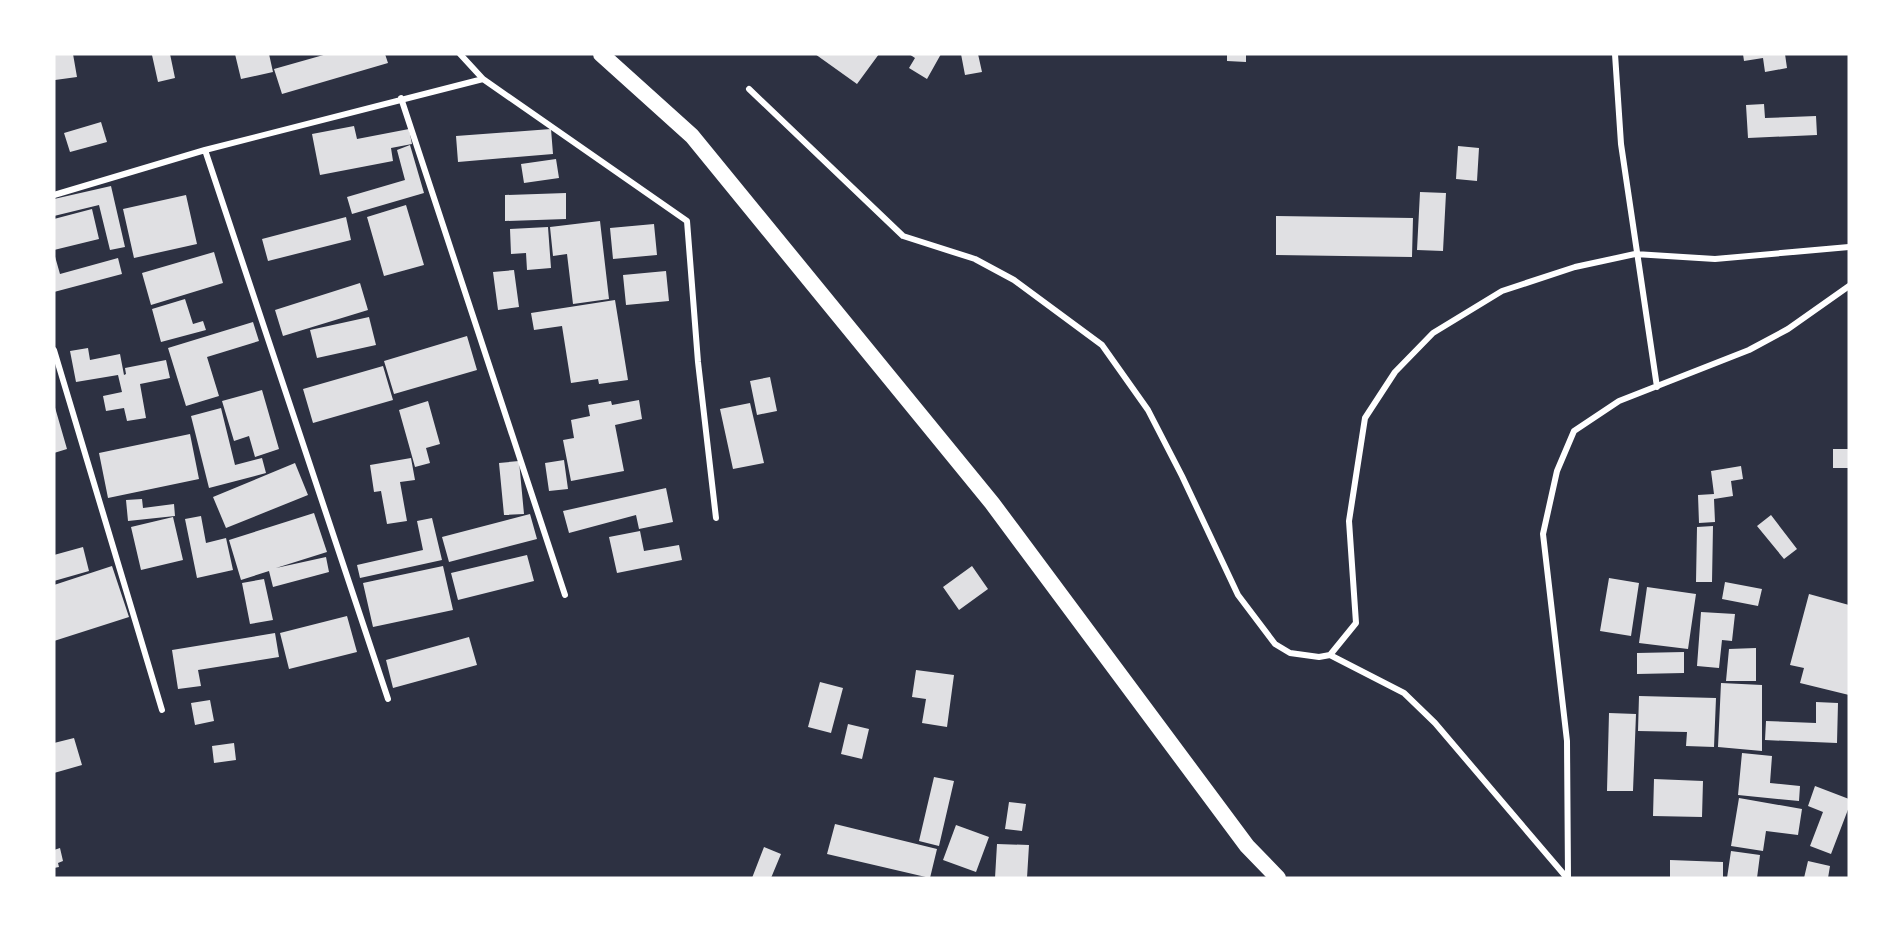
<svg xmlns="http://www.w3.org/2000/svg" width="1903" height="932" font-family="Mulish,sans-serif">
<rect width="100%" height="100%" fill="#2d3142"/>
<!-- building -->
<path fill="#e0e0e3" d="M54,54H73L77,77L55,80Z
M170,54L175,78L158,82L152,55Z
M235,54H269L273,72L241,79Z
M327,54H385L388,63L282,94L274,69Z
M815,54H879L857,84Z
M909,54H941L927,79L909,68L915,58Z
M961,54H978L982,72L965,75Z
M1227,54H1246V62L1227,61Z
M1743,54H1785L1787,68L1765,72L1763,58L1744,61Z
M1764,104L1765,118L1816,116L1817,135L1748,138L1746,105Z
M101,122L107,142L70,152L64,133Z
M354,126L357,139L409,129L412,144L391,148L393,161L320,175L312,134Z
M551,129L553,154L458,162L456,136Z
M410,145L424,193L352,214L347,197L405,180L397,150Z
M1458,146L1479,148L1477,181L1456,179Z
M556,159L559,178L524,183L521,164Z
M111,186L125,247L110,250L99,205L54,216V199Z
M1420,192L1446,193L1443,251L1417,250Z
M566,193V219L505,221V195Z
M186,195L197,244L134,258L123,209Z
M406,205L424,265L384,276L367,217Z
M92,209L99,239L54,250V219Z
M1276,216L1413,218L1412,257L1276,255Z
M346,217L351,240L268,261L262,239Z
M600,221L609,299L573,304L567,254L553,256L550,227Z
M654,224L657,255L613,259L610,228Z
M548,227L551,268L527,270L526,253L511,254L510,229Z
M214,252L223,283L151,305L142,273Z
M54,253L60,274L118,258L122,274L54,292Z
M514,270L519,307L498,310L493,272Z
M666,271L669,301L626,305L623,275Z
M360,283L368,310L283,336L275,310Z
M185,299L193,324L203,321L206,330L161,342L152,309Z
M615,300L628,380L599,384L598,379L571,383L562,326L534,330L531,313Z
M369,317L376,345L317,358L310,330Z
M253,322L259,341L207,357L219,396L186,406L168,348Z
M467,336L477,370L394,394L384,361Z
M88,348L90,360L120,354L124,375L126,374L125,368L166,360L170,378L140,384L146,418L127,421L124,408L106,411L103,396L122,392L118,375L76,382L70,351Z
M383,366L393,400L313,423L303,389Z
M770,377L777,411L757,415L750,381Z
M262,390L279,449L255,457L249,436L234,441L222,401Z
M639,400L642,419L615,425L624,471L571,481L563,440L574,438L571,420L590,416L588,405L611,401L612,405Z
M428,401L440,444L426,448L430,463L415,467L399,410Z
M750,403L764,463L733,469L720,409Z
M54,404L67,449L54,453Z
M221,408L235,465L262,458L266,473L209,488L191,416Z
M190,434L199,479L108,498L99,453Z
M1833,449H1849V468H1833Z
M411,458L415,480L400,482L407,521L387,524L381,491L374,492L370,465Z
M564,460L568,489L549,491L545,463Z
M519,461L524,514L504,515L499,463Z
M295,463L308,495L226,528L213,497Z
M1741,466L1743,479L1731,481L1733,496L1714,499L1715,522L1699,523L1698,495L1714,494L1711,471Z
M666,488L673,522L639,529L636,515L569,533L563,511Z
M142,499L143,508L174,504L175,516L128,521L126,500Z
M314,513L327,552L276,568L326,557L329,572L273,587L269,571L241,580L229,540Z
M530,514L537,539L449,562L442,537Z
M1771,515L1797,549L1784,559L1757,526Z
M201,516L206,543L226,538L233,570L197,578L185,519Z
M173,517L183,560L141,570L131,527Z
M432,518L442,560L360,578L357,565L423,550L417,521Z
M1713,526L1712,582H1696L1697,527Z
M640,531L644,551L679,545L682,560L617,573L609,537Z
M83,547L89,571L54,581V555Z
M527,555L534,581L458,600L451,573Z
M112,566L129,617L54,641V585Z
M443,566L453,610L373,627L363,583Z
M972,566L988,589L959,610L943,587Z
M1609,578L1639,583L1631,636L1600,631Z
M264,579L273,620L250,624L242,583Z
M1725,582L1762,589L1758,606L1722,599Z
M1647,587L1696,594L1688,649L1639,643Z
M1809,594L1849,605V695L1800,683L1804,668L1790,665Z
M1701,612L1735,614L1732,641L1722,640L1719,668L1697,666Z
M347,616L357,652L289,669L280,633Z
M275,633L279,657L198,670L201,686L178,689L172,650Z
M469,637L477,665L393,688L386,660Z
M1756,648V681H1726L1729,649Z
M1684,652V673L1637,674V653Z
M916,670L954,675L947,727L922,723L926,699L912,697Z
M820,682L843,688L831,733L808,727Z
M1721,683L1762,685V751L1718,747Z
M1639,696L1716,698L1714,747L1686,746L1687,732L1638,731Z
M210,700L214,721L195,725L191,703Z
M1816,702L1838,703L1837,743L1765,740L1766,721L1816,723Z
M1609,713L1636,714L1633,791H1607Z
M848,724L869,729L862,759L841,754Z
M74,738L82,765L54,773V743Z
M234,743L236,760L214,763L212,746Z
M1742,753L1772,756L1770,783L1800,786L1799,801L1738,795Z
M934,777L954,781L939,846L919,841Z
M1654,779L1703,781L1702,817L1653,816Z
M1815,786L1849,799V807L1831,854L1810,846L1823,812L1808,806Z
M1739,798L1802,809L1798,835L1766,831L1763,851L1731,846Z
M1009,802L1026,804L1022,831L1005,829Z
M835,824L937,849L930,878L827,854Z
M956,825L989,837L976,872L943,860Z
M997,844L1029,845L1027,878H995Z
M764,847L781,854L771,878H752Z
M60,848L63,861L58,863L59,867L54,868V850Z
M1731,851L1760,855L1757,878H1727Z
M1670,860L1723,862V878H1670Z
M1808,861L1830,866L1828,878H1804Z"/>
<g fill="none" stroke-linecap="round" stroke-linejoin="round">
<!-- minor -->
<path stroke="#fff" stroke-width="6" d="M460,54L483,79L687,221L698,362L716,518
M1615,54L1621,144L1657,387
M749,89L903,236L975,259L1014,280L1102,345L1148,410L1182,476L1238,595L1275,644L1290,653L1319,657L1330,655L1404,693L1435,723L1567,878
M401,98L565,595
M205,150L388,699
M54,195L205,150L483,79
M54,350L162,710
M1330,655L1356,623L1349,521L1365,418L1395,372L1433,333L1502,291L1575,267L1635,254L1715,259L1849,247
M1568,878L1567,741L1543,534L1557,471L1574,431L1619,401L1749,350L1788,329L1849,286"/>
<!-- trunk -->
<path stroke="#fff" stroke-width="16" d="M601,54L692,136L992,503L1247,846L1278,878"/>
</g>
<!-- border -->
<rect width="1903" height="932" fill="none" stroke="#ffffff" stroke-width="111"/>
</svg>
